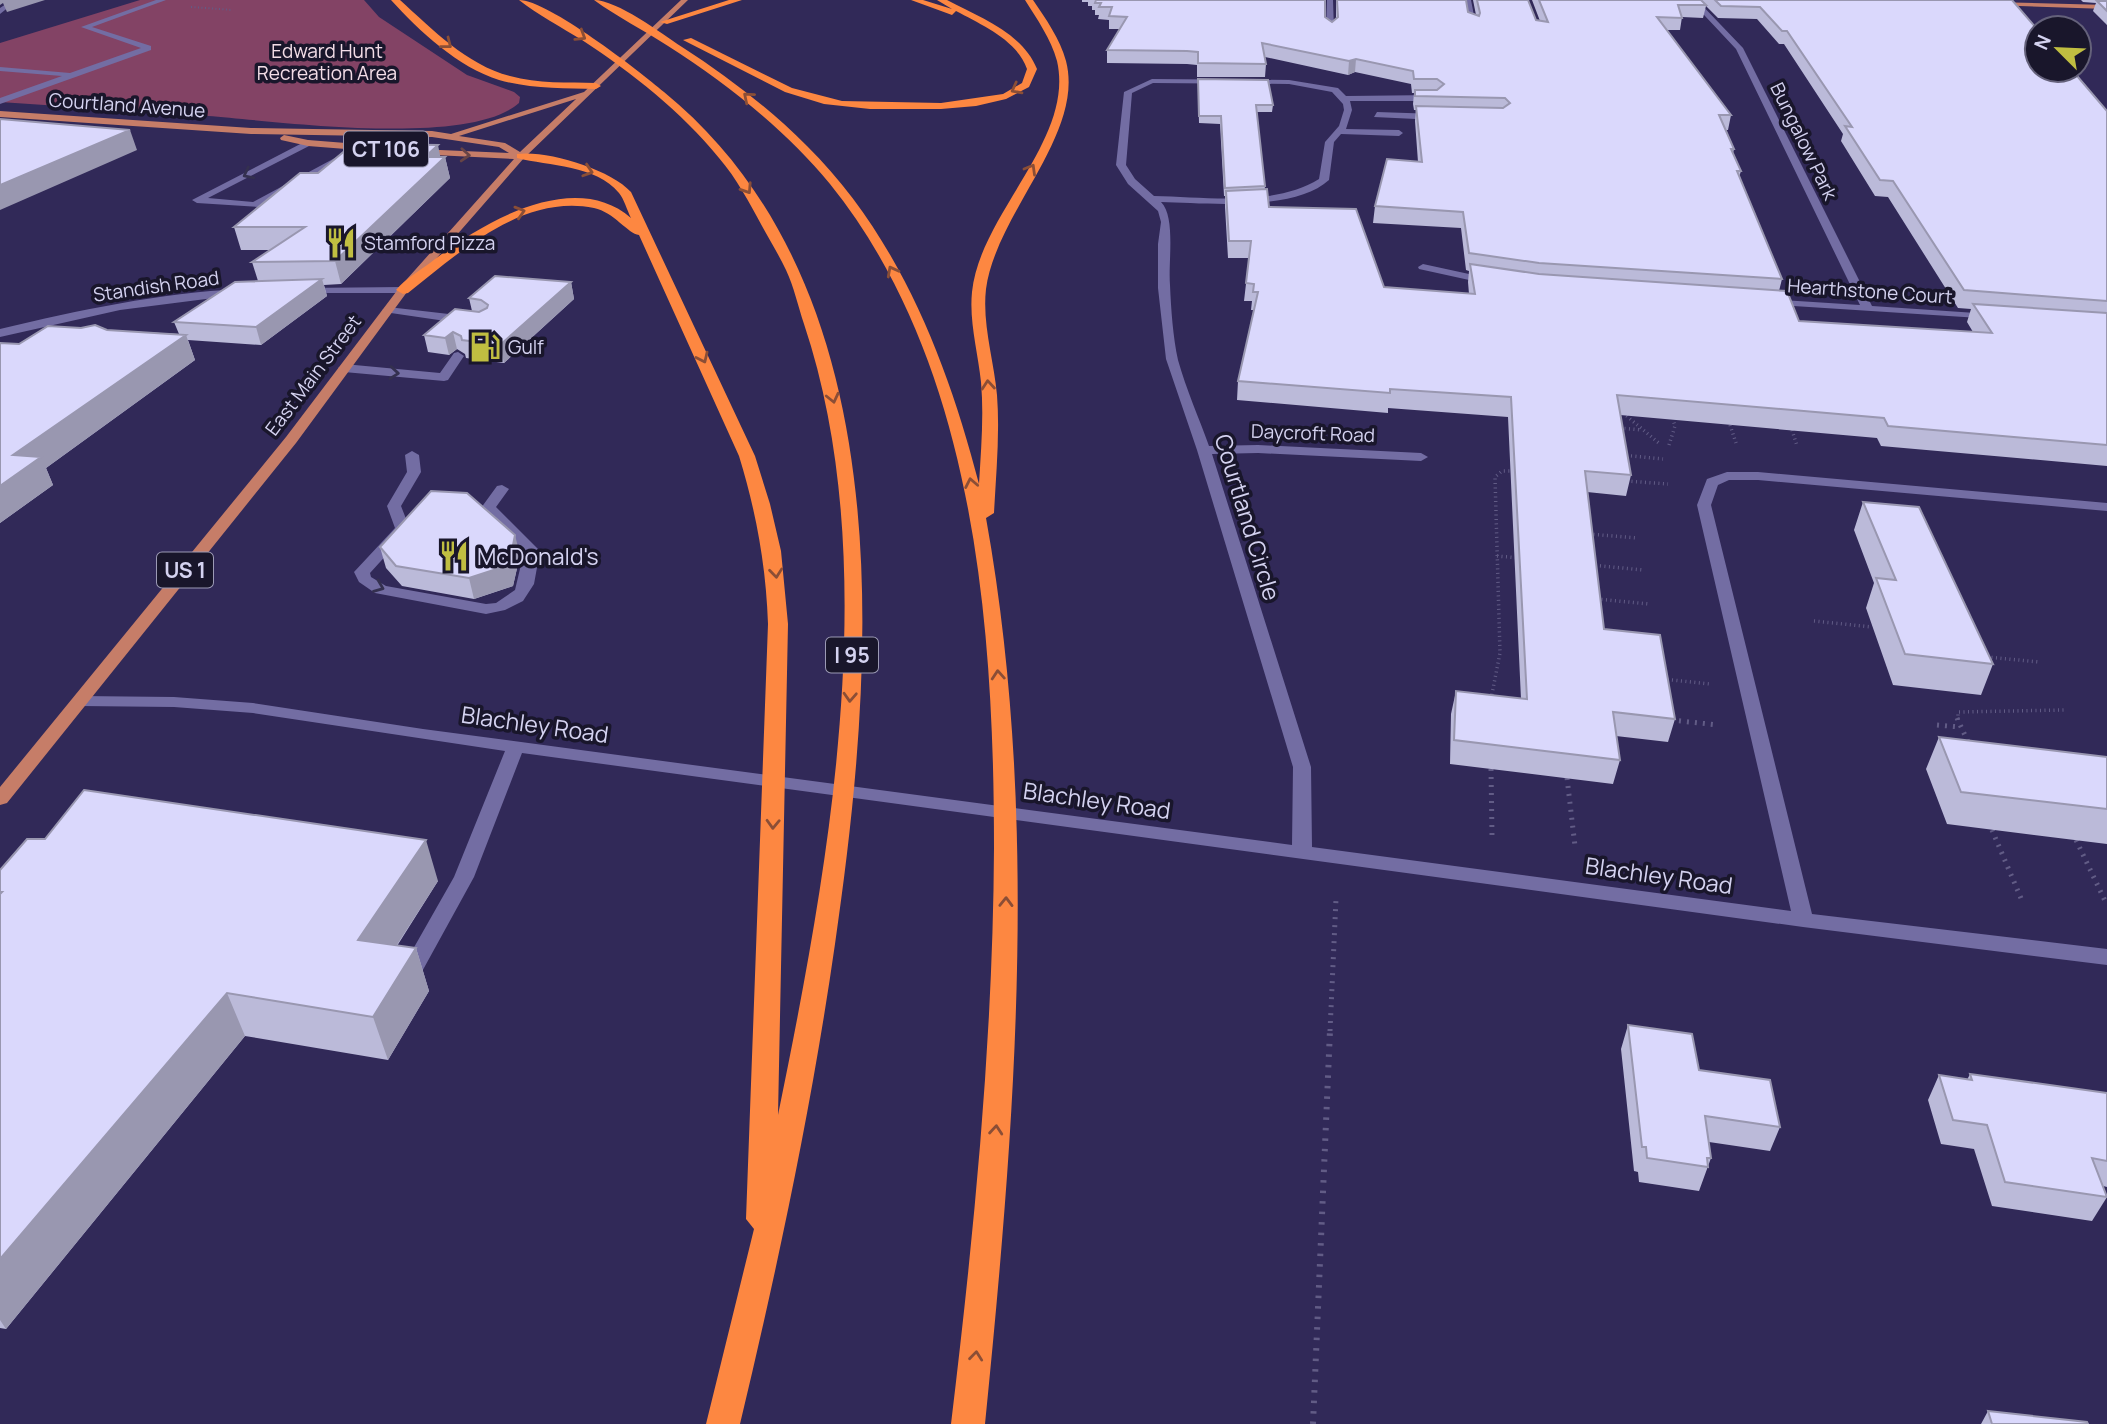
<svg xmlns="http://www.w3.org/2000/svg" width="2107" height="1424" font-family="Manrope,sans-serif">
<rect width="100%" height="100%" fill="#312958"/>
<!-- green -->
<path fill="#834365" d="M140,0H364L379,17L467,75L514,92L520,97L519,103C469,148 276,121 208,116C139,111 69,107 0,102V43Z"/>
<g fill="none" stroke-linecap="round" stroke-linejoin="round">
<!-- path-far3 -->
<path stroke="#625c86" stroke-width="2" stroke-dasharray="1 2.5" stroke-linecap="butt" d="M191,7L232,10"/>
<!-- path-far2 -->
<path stroke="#625c86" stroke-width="3.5" stroke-dasharray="1 3.5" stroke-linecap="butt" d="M1623,413L1660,444
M1730,425L1736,443
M1620,428L1642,430
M1792,430L1797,446
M1669,445L1675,426L1673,420
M1622,455L1663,459
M1627,481L1668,484
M1589,534L1637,538
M1497,556L1520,558
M1591,565L1643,570
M1597,599L1649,604
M1814,621L1872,627
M1987,657L2039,662
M1663,679L1710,684
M1491,699L1500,653L1495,477L1502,471H1516
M1958,720V712L2064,710"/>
<!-- path-far1 -->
<path stroke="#625c86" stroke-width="5" stroke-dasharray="2 6" stroke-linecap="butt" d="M1957,718L1969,744
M1671,720L1718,725
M1937,725L1960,727
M1491,769L1492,835
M1567,778L1575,846
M1992,830L2023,903
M2076,840L2107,905
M1330,1031L1336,899"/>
<!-- path -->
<path stroke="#625c86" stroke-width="6" stroke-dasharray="2.5 8" stroke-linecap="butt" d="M1313,1424L1330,1030"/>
<!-- minor -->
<path fill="#736da3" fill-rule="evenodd" d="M19,0H30L10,6L0,14V8L6,4Z
M156,0H166L92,27L151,46V50L0,104V98L62,76L0,71V67L70,73L141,48L81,27Z
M1327,0H1333L1334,30L1330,32L1326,30Z
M1465,0H1471L1476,26L1469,24Z
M1690,0H1697L1743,48L1872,306L1991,314L1997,317L1995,319L1763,304V300L1767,299L1860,305L1736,49Z
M1152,79L1289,80L1338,88L1346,96L1435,95L1439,98L1435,101H1350L1352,110L1346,129L1399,130L1403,133L1399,136L1341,134L1334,142L1329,180C1294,212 1206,203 1161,202C1176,217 1168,262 1170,285C1171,309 1173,337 1178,360C1186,389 1199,418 1209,446L1258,445L1421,453L1428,457L1421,461L1258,453L1212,454L1311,767L1312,847L1791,911L1697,505L1707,479L1727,472H1758L2107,503V511L1758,480H1729L1718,485L1711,505L1812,914L2107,949V965L1803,927L522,753L474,877L419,977L411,980L403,977L400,972L454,877L505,751L253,713L174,707L80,706L71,701L80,696L174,697L253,703L423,729L1292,845L1293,767L1197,450L1166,359L1158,288V244L1161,222L1158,211L1128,184L1116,165L1124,92ZM1153,83L1289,84L1332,92L1343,104L1344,110L1339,126L1325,142L1319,179C1274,207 1206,197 1154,196L1135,179L1126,165L1132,93Z
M1377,112L1437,114L1441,117L1437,120L1374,117Z
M308,140L311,141V145L208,198L253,202L346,152L354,154L259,207L197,203L192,200Z
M1423,264L1492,279L1498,282L1492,285L1419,269L1418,267Z
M304,288L403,287L409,290L403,293H300L298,291Z
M241,289L247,292L245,294L120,310L0,337V329C80,310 159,293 241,289Z
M388,307L466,316L472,320L466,324L384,312L382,310Z
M458,352L464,356L448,380L444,381L344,372L338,368L344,364L440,373L454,353Z
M412,451L419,455L421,472L401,506L410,529L370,573L371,577L386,586L486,604L496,603L515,590L524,552L481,508L497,486L502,485L509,489L496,507L540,551L534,584L523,601L505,610L486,614L375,593L359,582L354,572L395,528L387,506L407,472L405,455Z"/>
<!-- major -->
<path fill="#c67d68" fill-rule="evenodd" d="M681,0H688L524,158L407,292L296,443L7,803L0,805V787L286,437L399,288L514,159L414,154V150L417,149L509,153L499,147L432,137L251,134L0,117V111L251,128L432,131L451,134L584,92ZM576,99L520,152L505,143L459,136Z
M1993,2L2107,5V9L1991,5Z
M284,135L308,140L371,145L376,148L371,151L308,146L281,140L280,138Z"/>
<!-- highway -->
<path fill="#fd8741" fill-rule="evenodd" d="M391,0H400C432,29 467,65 510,76C538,84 568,82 596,83L601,86L596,89C564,88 530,89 499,80C458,67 419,31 391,0Z
M519,0C548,0 639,71 664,92C906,290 875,667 835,944C812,1105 778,1265 740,1424H706L754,1229L746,1219L768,624C766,566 756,511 739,456L639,235C628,234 614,212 594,208C522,194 460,252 408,293L403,294L396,290C405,279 419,271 430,263C478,225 573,167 631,218C627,210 624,199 619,193C596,165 549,166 517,158V154C547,150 610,169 631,192L755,456L770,504L781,551L788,624L778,1115C828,870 885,566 804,324C798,306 794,287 786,270C779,255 770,241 762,226C749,202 737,179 719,158C681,111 632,73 582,40C561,27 538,15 519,0Z
M594,0C617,0 661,33 682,47C727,76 769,108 807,146C899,237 947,361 979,484C981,450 984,416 981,382C978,353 969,322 972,292C980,213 1075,140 1057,61C1051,39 1037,19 1025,0H1033C1046,19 1060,39 1066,61C1085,134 996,213 986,289C982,324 994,361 997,395C1000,434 996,474 994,513L986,518C1040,817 1015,1124 985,1424H951C974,1233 993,1041 994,848C994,626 975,364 830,184C785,129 727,84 668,46C644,30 617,17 594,0Z
M729,0H742L667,24L660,22Z
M911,0H923L952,9L937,0H947C979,17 1023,33 1037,69L1029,87L1006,99L976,106L941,109H870L824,104L785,92L683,40L691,38L792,88L842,101L941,103L1003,94L1022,83L1027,69C1017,40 982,25 956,11L952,15Z"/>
</g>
<!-- wall -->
<path fill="#bbbad9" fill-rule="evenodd" d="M1082,0H1325V17L1332,22L1336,19V0H1466L1468,12L1476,15L1473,0H1528L1536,20L1540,21L1532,0H2012L2107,111V466L1881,446L1877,438L1620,415L1631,475L1626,496L1587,492L1604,629L1675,719L1668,742L1616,736L1620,760L1613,784L1450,764L1451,714L1456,691L1521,699L1508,417L1388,408V413L1237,400L1238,381L1254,310H1251L1252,301H1244L1249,258H1228L1225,207V196H1224L1220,124L1199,123L1198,79L1273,105L1272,112H1257L1265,189L1269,207L1384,287L1469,294L1468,282L1469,271L1466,270L1461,228L1373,223L1375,206L1418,162L1415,121L1416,110H1414L1413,104L1414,93H1412L1411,84L1355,72L1348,75L1265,57L1266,64L1265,77H1197V65L1187,64L1107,63V50L1120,29H1109V20L1098,19L1099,15H1095V10H1092V6H1088V2H1082ZM1706,6L1718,18L1757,19L1779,44H1784L1843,134L1841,141L1875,196L1888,197L1958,308L1971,309L1967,322L1973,332L1799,321L1779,291L1782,279L1739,177L1741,171L1733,153L1734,149L1726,130H1728L1731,115L1666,30H1680L1682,17L1703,18Z
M2081,0H2107V25L2093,11L2096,3L2083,2Z
M441,157H445L450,178L341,284L324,285L327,296L261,345L188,340L195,360L46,468L53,485L0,523L19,344L107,330L179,334L174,322L258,281L252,262L270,250H241L234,227L318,173Z
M571,282L574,299L504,363L466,358L465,354L457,349L449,355L428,352L424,335L472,311L469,298Z
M1863,502L1993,664L1981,695L1893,685L1866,608L1874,583L1854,530Z
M380,547L520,555L513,586L474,599L402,586L386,568Z
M1939,737L2107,757V844L1947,824L1926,769Z
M0,870L438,881L397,946L416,948L429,991L388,1060L245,1036L6,1329L0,1328Z
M1628,1025L1699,1070L1780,1127L1770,1151L1709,1142L1711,1158L1699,1191L1639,1182L1638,1172L1634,1171L1621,1049Z
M1970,1074L2107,1093V1187L2103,1186L2107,1197L2092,1221L1992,1206L1974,1149L1941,1144L1928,1100L1939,1075L1967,1080Z
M1988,1411L2088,1424H1981Z"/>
<!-- shaded-wall -->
<path fill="#9997b0" d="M0,0H45L7,12L3,3L0,5Z
M1356,59L1355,72L1348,75L1349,61Z
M130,130L137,150L0,210V185Z
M438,145L441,160L445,157L450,178L341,284L335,261L425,157Z
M322,279L327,296L261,345L256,327Z
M571,282L574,299L504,363L500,345Z
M453,332L457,349L449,355L445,338Z
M186,335L195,360L46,468L53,485L0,523V486L13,455Z
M515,535L520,555L513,586L474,599L469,578Z
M426,840L438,881L373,982L358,940Z
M416,948L429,991L388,1060L373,1017Z
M227,993L245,1036L6,1329L0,1320V1259Z"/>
<!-- building -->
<path fill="#dad8fc" stroke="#9997b0" stroke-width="2" d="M1096,0H1325V17L1332,22L1338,17L1337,0H1466L1468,12L1479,16L1480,13L1477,0H1528L1536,20L1548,22L1539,0H1701L1706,5H1678L1682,18L1657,17L1731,115H1719L1734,149H1731L1741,171H1737L1782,279L1539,263L1469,253L1463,212L1375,206L1387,159L1422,162L1416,106L1503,108L1510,103L1505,98L1415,96V90H1437L1444,84L1437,79H1414L1413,71L1356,59L1349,61L1262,43L1266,64L1198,63V52L1187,51L1107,50L1127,17L1109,16L1112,7H1099L1101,3H1095Z
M1715,0H2012L2037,29V70H2072L2107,111V301L1964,290L1893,181L1880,180L1845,126L1852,127L1787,31H1782L1760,7L1721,6Z
M2097,1H2107V11Z
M1198,79L1268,80L1273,105H1256L1265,186L1225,188L1221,116H1199Z
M0,119L130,130L0,185Z
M353,144L438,145L425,157H445L335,261L252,262L305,227H234L300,173H318Z
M1267,189L1269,207L1356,209L1384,287L1475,294L1470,264L1539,274L1787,291L1799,321L1992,333L1973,304L2107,313V445L1888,426L1884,418L1617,395L1631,475L1585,471L1604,629L1660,635L1675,719L1613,712L1620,760L1454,740L1456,691L1527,699L1511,397L1390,389V393L1238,381L1258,292H1253L1254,284L1246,283L1251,241H1229L1226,191Z
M495,276L571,282L500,345L462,340L461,336L453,332L445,338L424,335L455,309L479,312L487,308L488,305L481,300L469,298Z
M322,279L256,327L174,322L235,282Z
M95,325L107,330L186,335L13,455L41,457L0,486V343L19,344L48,326L81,328Z
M431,491L467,493L515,535L509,565L469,578L396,566L380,547Z
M1863,502L1919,507L1993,664L1905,654L1876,578L1896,580Z
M1939,737L2107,757V809L1961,792Z
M84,790L426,840L358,940L416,948L373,1017L227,993L0,1259V894L2,892H0V870L27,839H45Z
M1628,1025L1692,1034L1699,1070L1770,1080L1780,1127L1705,1116L1711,1158H1707L1708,1167L1647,1158L1646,1147H1642Z
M1970,1074L2107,1093V1161L2092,1158L2107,1197L2005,1182L1987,1125L1953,1120L1939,1075L1972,1080Z
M1988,1411L2087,1422L2088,1424H1992Z"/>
<!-- one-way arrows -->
<defs><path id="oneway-chevron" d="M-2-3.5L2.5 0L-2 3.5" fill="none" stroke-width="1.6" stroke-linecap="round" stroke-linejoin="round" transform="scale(1.75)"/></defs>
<g stroke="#8b4e36">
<use href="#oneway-chevron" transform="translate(581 36) rotate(32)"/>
<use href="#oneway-chevron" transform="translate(447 44) rotate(38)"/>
<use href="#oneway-chevron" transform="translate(1016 89) rotate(152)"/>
<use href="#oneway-chevron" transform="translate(748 97) rotate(-140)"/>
<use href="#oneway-chevron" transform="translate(1031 169) rotate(-60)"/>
<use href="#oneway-chevron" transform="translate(588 171) rotate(18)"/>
<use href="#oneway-chevron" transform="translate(747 189) rotate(57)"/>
<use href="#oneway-chevron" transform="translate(520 212) rotate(-17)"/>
<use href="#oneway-chevron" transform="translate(892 271) rotate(-118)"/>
<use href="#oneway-chevron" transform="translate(703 358) rotate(65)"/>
<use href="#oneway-chevron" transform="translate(988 385) rotate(-95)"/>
<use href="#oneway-chevron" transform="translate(833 398) rotate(77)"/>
<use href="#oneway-chevron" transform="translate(971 483) rotate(-101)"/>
<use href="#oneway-chevron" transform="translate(776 573) rotate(84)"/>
<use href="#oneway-chevron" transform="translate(998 675) rotate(-94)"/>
<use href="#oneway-chevron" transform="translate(850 697) rotate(93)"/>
<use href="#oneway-chevron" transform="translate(773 824) rotate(92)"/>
<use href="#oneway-chevron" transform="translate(1006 902) rotate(-89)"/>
<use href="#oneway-chevron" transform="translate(996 1130) rotate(-85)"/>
<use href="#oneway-chevron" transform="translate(976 1356) rotate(-84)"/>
</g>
<use stroke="#674446" href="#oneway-chevron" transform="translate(465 155) rotate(3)"/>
<g stroke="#34304f">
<use href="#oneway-chevron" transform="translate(248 174) rotate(153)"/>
<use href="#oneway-chevron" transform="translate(394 373) rotate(5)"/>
<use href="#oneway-chevron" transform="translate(379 587) rotate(22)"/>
</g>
<!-- icons -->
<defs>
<g id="restaurant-bare" transform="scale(2.415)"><path d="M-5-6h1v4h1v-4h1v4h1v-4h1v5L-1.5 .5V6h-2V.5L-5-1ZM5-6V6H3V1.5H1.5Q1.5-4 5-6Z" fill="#c0be41" stroke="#19162b" stroke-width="2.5" paint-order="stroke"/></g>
<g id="fuel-bare" transform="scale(2.415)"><path d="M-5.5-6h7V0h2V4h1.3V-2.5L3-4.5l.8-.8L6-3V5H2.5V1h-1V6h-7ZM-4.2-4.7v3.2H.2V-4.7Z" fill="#c0be41" stroke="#19162b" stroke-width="2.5" paint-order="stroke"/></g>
</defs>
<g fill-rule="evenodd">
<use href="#restaurant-bare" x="341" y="243"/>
<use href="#fuel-bare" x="485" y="347"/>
<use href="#restaurant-bare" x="454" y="556"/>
</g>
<g text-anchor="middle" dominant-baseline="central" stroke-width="7" stroke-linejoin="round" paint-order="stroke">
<!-- far-park labels -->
<g font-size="19" fill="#f3dde7" stroke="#19162b">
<text x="327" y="51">Edward Hunt<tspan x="327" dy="22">Recreation Area</tspan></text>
</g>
<!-- far-street labels -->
<g font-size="19" fill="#d4d2f0" stroke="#19162b">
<text transform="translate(127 105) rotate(4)">Courtland Avenue</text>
<text transform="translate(1804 141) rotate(64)">Bungalow Park</text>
<text transform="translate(156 286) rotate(-8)">Standish Road</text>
<text transform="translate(1870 291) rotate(4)">Hearthstone Court</text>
<text transform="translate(313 375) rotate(-53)">East Main Street</text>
<text transform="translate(1313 433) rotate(2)">Daycroft Road</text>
</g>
<!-- far-poi labels -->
<g font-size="19" fill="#d4d2f0" stroke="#19162b" text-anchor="start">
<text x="364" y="243">Stamford Pizza</text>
<text x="508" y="347">Gulf</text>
</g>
<!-- shield labels -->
<g fill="#19162b" stroke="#9c9ab5" stroke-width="2">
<rect x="344" y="131.5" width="84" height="35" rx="5"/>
<rect x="157" y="552.5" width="56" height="35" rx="5"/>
<rect x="826" y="637.5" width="52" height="35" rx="5"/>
</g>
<g font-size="21" font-weight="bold" fill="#d4d2f0">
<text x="386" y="149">CT 106</text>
<text x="185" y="570">US 1</text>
<text x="852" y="655">I 95</text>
</g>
<!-- street labels -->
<g font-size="23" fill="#d4d2f0" stroke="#19162b">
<text transform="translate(1248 517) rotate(73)">Courtland Circle</text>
<text transform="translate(535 724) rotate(8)">Blachley Road</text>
<text transform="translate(1097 800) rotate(8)">Blachley Road</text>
<text transform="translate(1659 875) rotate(8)">Blachley Road</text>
</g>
<!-- poi labels -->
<g font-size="23" fill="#d4d2f0" stroke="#19162b" text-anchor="start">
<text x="477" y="556">McDonald's</text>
</g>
</g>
<!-- north arrow -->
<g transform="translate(2058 49) rotate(294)"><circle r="33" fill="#19162b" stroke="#64617a" stroke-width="2"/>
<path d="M0-5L12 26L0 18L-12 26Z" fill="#c0be41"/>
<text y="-10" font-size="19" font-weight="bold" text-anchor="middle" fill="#d4d2f0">N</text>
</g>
</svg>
